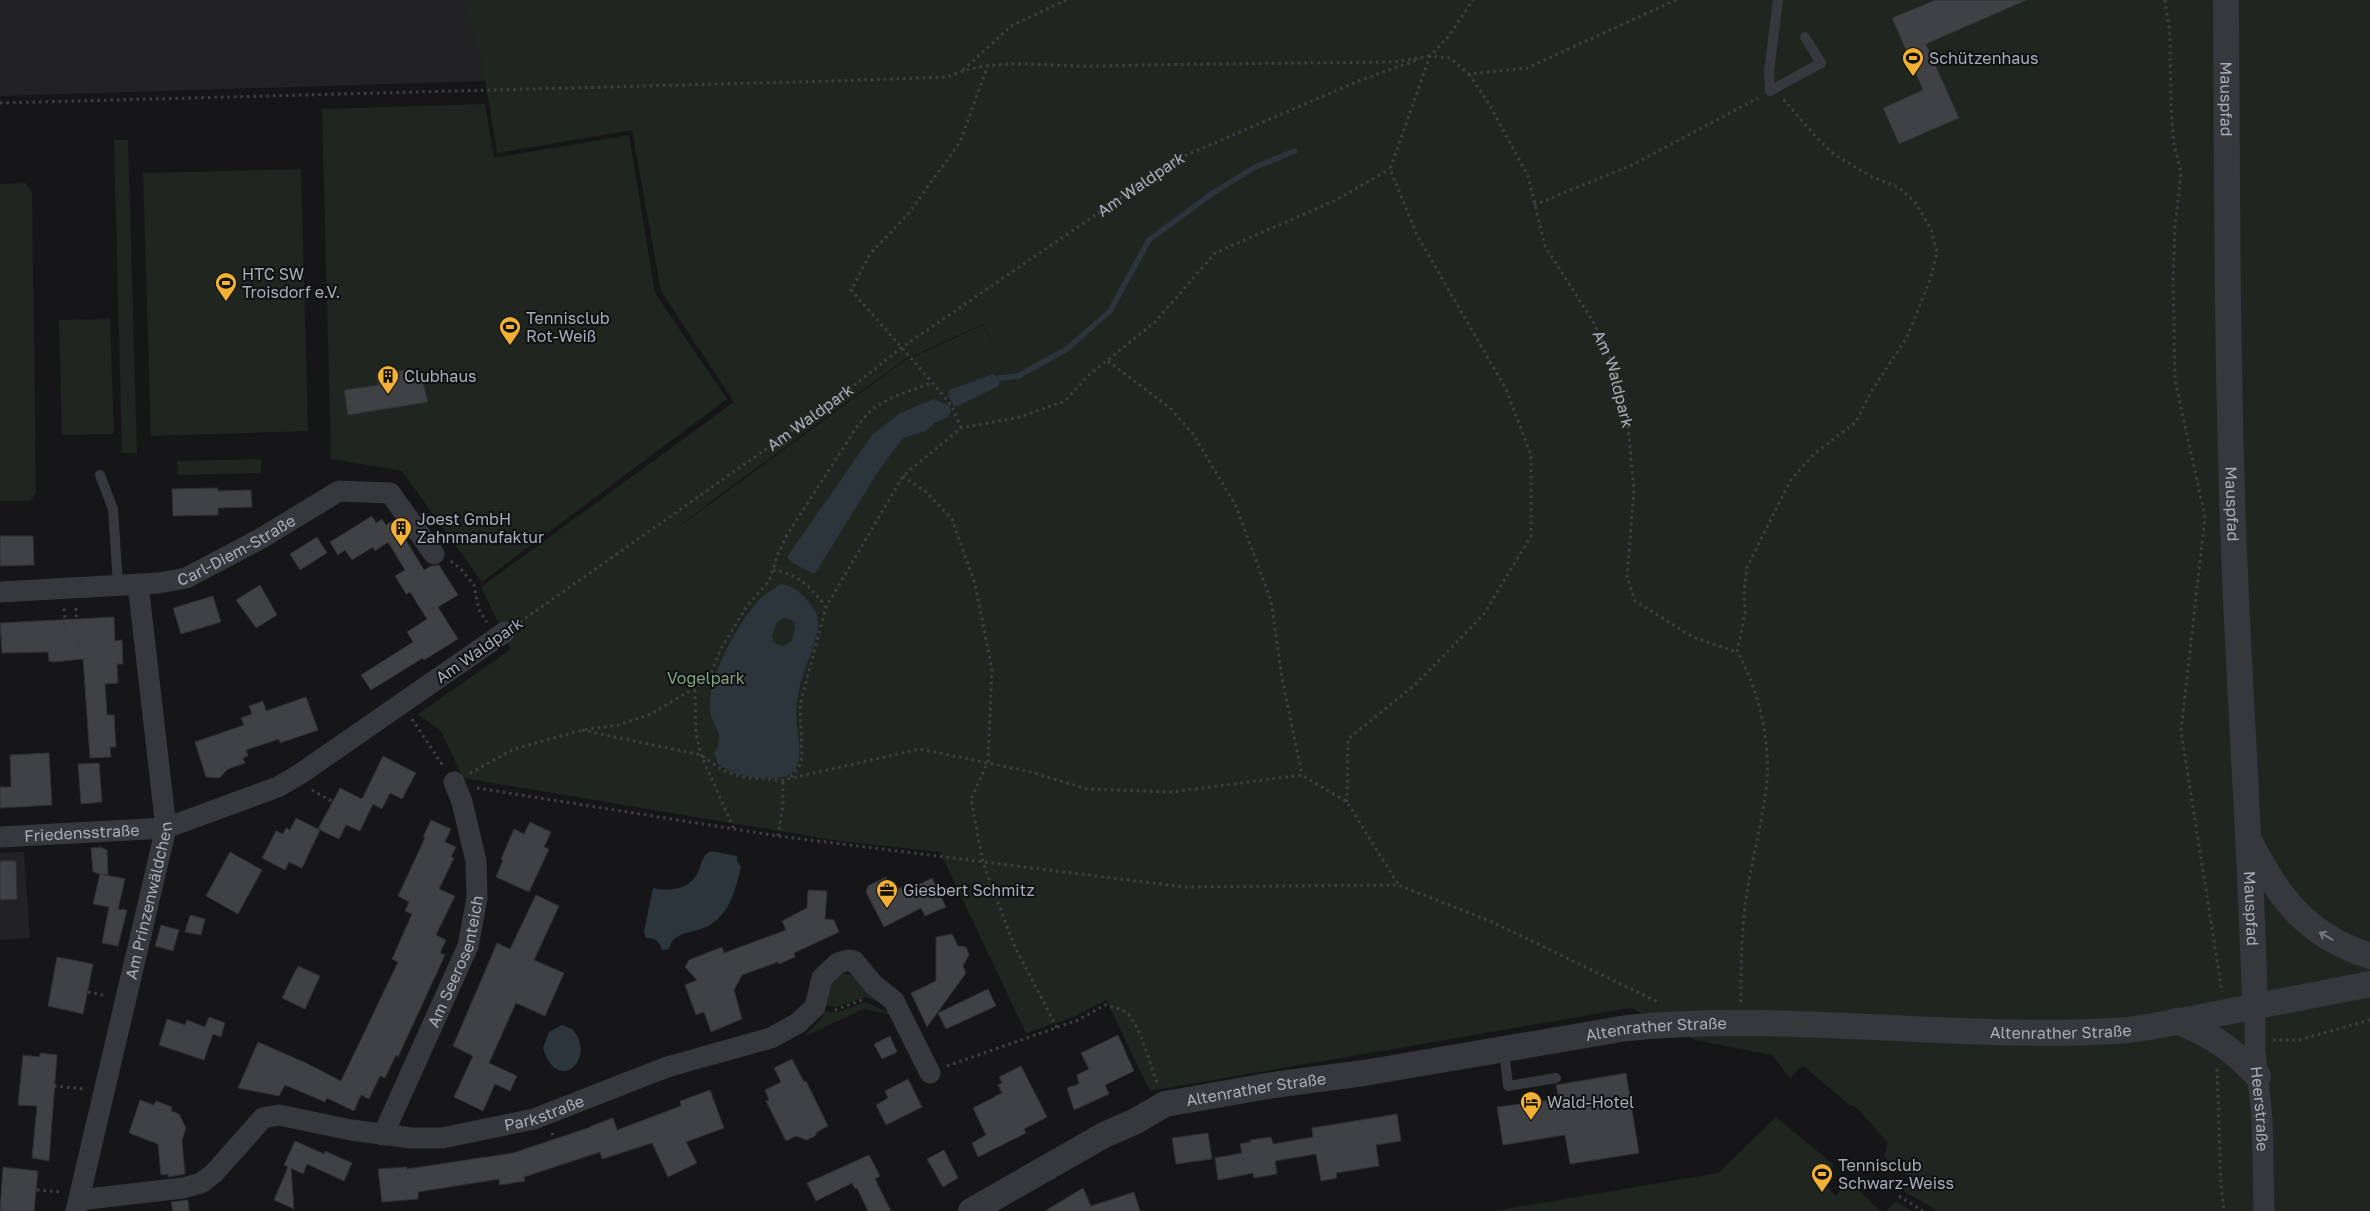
<svg xmlns="http://www.w3.org/2000/svg" width="2370" height="1211" font-family="'Golos Text',sans-serif">
<rect width="100%" height="100%" fill="#161618"/>
<!-- built -->
<path fill="#222225" d="M0,0H1042L485,81L0,96Z
M24,852L30,938L0,940V853Z"/>
<!-- green -->
<path fill="#1e261f" fill-rule="evenodd" d="M463,0H2370V1211H1938L1902,1190L1911,1177L1896,1168L1884,1156L1888,1143L1857,1108L1848,1104L1805,1067L1799,1068L1791,1078C1783,1072 1780,1062 1771,1055L1695,1040L1631,1008L1150,1091L1106,1000L1076,1016L1026,1033L940,852L839,841L463,778L441,731L418,714L511,649L481,587L734,402L661,291L632,130L497,153L482,61ZM983,324L1006,370L983,325L904,361L672,532L713,500L904,360Z
M485,104L494,158L629,135L655,293L727,399L482,582L402,471L331,459L322,109Z
M114,140H128L137,453H122Z
M301,169L308,431L151,436L143,173Z
M25,183L32,192L36,493L30,501H0V184Z
M110,319L114,434L62,435L59,320Z
M261,459V473L178,475L177,461Z
M843,973L851,975L888,1006L866,997L836,1007L825,1006C828,993 829,978 843,973Z
M865,1002L896,1016L864,1009L803,1037L822,1018L824,1011L838,1012Z
M1776,1117L1834,1165L1823,1182L1836,1196L1848,1179L1880,1211H1494L1718,1173Z
M1896,1201L1912,1211H1886Z"/>
<!-- water -->
<path fill="#2c353c" fill-rule="evenodd" d="M993,374L1000,378L999,386L958,406H954L948,395L949,390Z
M934,399L950,406L951,411L948,417L934,423L926,431L903,438L879,470L816,572L814,574L791,562L787,557L872,435L900,413Z
M780,584C795,585 811,601 817,615C823,632 804,667 800,685C799,693 796,703 796,711C795,729 807,760 791,774C785,779 776,777 769,778C752,779 732,774 718,764L714,753C727,732 712,730 710,710C707,677 738,623 759,600C766,592 774,590 780,584ZM784,618L793,621L795,627L792,641L784,646L775,643L772,636L777,622Z
M711,851L737,856V861L741,867C736,888 730,913 710,925C696,934 674,929 669,949L662,950C659,941 656,938 646,938L644,932L653,888C670,892 692,889 699,870C702,861 702,856 711,851Z
M562,1025L572,1029C598,1057 558,1097 543,1048L549,1032Z"/>
<g fill="none" stroke-linecap="round" stroke-linejoin="round">
<!-- stream -->
<path stroke="#2c353c" stroke-width="5.5" d="M1000,378L1018,376L1067,349L1110,311L1149,240L1210,195L1255,167L1295,151"/>
</g>
<!-- building -->
<path fill="#404145" stroke="#303034" d="M1935,0H2027L1926,44L1959,118L1899,144L1883,108L1923,90L1892,18Z
M405,370L407,381L418,380L423,383L428,402L348,415L344,390L378,385L376,374Z
M218,488V491L251,490L252,507L218,508V515L173,516L172,489Z
M372,516L376,523L382,519L386,525L392,521L395,526L397,525L424,570L431,566L439,565L458,595L438,607L458,639L424,660L423,658L371,690L361,675L413,642L407,632L427,619L410,592L406,594L395,576L405,570L388,542L375,551L373,547L352,560L345,550L338,555L330,542Z
M0,536H33L34,565L0,566Z
M317,537L327,553L300,570L290,554Z
M260,585L277,615L256,628L236,600Z
M213,596L221,622L181,634L173,608Z
M114,617L115,641L122,640L123,664H117L118,683L105,684L107,715H114L116,747H110L111,757L90,758L83,659L53,662L49,661L48,652L2,653L0,623Z
M306,697L318,730L280,743L279,739L246,750L248,756L243,758L245,763L228,769L219,778L206,777L195,742L244,725L241,718L252,714L249,706L263,701L266,711Z
M49,753L52,805L0,808V787H11L10,755Z
M383,756L416,773L402,799L390,793L382,809L373,804L360,831L346,825L339,839L318,829L340,788L362,799Z
M99,763L102,802L81,804L78,764Z
M296,818L320,830L302,868L289,862L285,870L262,858L276,831L283,834L286,828L290,830Z
M431,820L451,829L445,842L456,847L451,857L454,858L439,889L455,896L436,935L446,940L440,953L445,955L398,1057L396,1055L385,1078L380,1076L369,1099L361,1095L354,1111L327,1098L325,1102L285,1085L279,1096L238,1088L258,1042L306,1063L341,1081L398,962L392,959L412,914L405,911L409,902L398,896L425,838L423,837Z
M530,822L551,832L544,847L549,849L529,892L496,877L503,860L501,859L514,829L524,834Z
M100,847L107,850L108,875L101,874L125,879L118,909L127,910L118,946L102,943L109,907L93,904L100,874L93,872L91,848Z
M230,852L262,870L238,914L206,896Z
M0,861H16L17,899L0,900Z
M886,877L892,892L902,887L904,892L932,878L946,907L925,916L921,908L884,927L866,892L868,886Z
M808,890L827,891L825,919L834,920L839,932L794,953L795,957L779,964L778,962L742,975L734,990L742,1019L711,1032L704,1012L696,1015L685,985L697,980L685,967L689,960L722,947L724,953L786,930L782,921L807,908Z
M536,895L559,906L534,960L564,973L545,1016L516,1003L489,1063L517,1076L510,1091L495,1084L483,1111L454,1097L473,1056L453,1046L497,943L510,949Z
M190,915L205,919L201,935L185,932Z
M161,925L179,930L173,951L155,946Z
M952,934L958,946L966,947L969,955L963,966L966,973L927,1027L911,993L936,981V937Z
M57,957L93,964L83,1014L48,1006Z
M298,966L320,976L305,1009L282,998Z
M988,989L996,1006L946,1029L938,1013Z
M209,1017L225,1023L221,1037L213,1034L204,1060L159,1045L167,1019L185,1025L187,1020L205,1027Z
M1118,1035L1134,1071L1105,1085L1109,1094L1074,1110L1067,1088L1079,1084L1077,1075L1089,1069L1081,1053Z
M890,1036L897,1052L882,1059L874,1044Z
M40,1053L57,1055L49,1161L32,1158L37,1106L18,1105L23,1055L40,1057Z
M792,1059L804,1082L806,1081L828,1126L817,1132L815,1136L807,1140L796,1136L786,1141L766,1101L769,1100L765,1090L781,1082L774,1068Z
M1021,1066L1047,1117L1024,1129L1026,1133L978,1157L972,1143L986,1135L973,1108L1002,1093L998,1085L1002,1083L999,1077Z
M1626,1073L1639,1153L1570,1164L1565,1135L1503,1145L1497,1107L1559,1099L1556,1085Z
M908,1079L922,1107L886,1125L876,1105L888,1098L885,1091Z
M710,1090L724,1128L686,1142L697,1163L668,1177L652,1143L602,1159L600,1152L524,1177L525,1181L500,1185L499,1179L418,1192V1199L382,1202L378,1169L407,1167V1169L513,1153L591,1127V1126L613,1118L617,1130L681,1106L680,1101Z
M140,1100L154,1105L156,1101L172,1107L171,1111L179,1114L186,1128L182,1140L185,1174L168,1177V1174L161,1175L158,1144L129,1133Z
M1397,1114L1401,1141L1376,1145L1379,1166L1336,1173L1337,1178L1321,1181L1316,1154L1275,1161L1277,1174L1254,1178L1253,1173L1218,1180L1215,1158L1242,1153L1240,1144L1250,1142V1140L1271,1137L1273,1144L1313,1137L1312,1128Z
M1208,1133L1212,1159L1176,1164L1172,1138Z
M295,1141L324,1154L325,1151L352,1163L344,1181L307,1164L303,1174L291,1168L294,1209L274,1200L288,1167L284,1165Z
M944,1150L958,1178L943,1187L927,1159Z
M869,1155L880,1176L875,1179L891,1211H868L857,1188L855,1189L852,1183L816,1201L807,1183Z
M3,1167L38,1171L34,1211H0Z
M1083,1188L1091,1206L1134,1192L1140,1211H1045Z
M188,1200L189,1211H173L171,1202Z"/>
<g fill="none" stroke-linecap="round" stroke-linejoin="round">
<!-- path -->
<g stroke="#3d3f44" stroke-width="3" stroke-dasharray="2.5 4" stroke-linecap="butt">
<path d="M2165,0L2170,35L2171,106L2174,145L2181,172L2175,227L2173,278L2175,380L2205,517L2181,731L2222,992"/>
<path d="M1428,56L1450,58L1469,74L1527,68L1676,0"/>
<path d="M963,70L1011,26L1066,0"/>
<path id="s1" d="M1469,74L1489,104L1528,176L1545,246L1594,323L1613,365L1628,426L1634,490L1627,576L1635,601L1693,637L1737,652"/>
<path d="M0,103L834,81L948,77C992,56 1046,67 1094,66C1194,64 1294,63 1394,62L1430,56"/>
<path d="M1534,205L1632,165L1758,98"/>
<path d="M1108,361L1170,408L1193,434L1236,506L1271,601L1282,678L1302,775"/>
<path d="M961,428L953,408L944,396L851,290L870,254L908,214L960,142L988,65"/>
<path d="M903,476L926,492L952,519L975,584L992,669L988,762L971,799L983,863L1014,945L1057,1028"/>
<path d="M451,561L461,569L474,585L479,610L487,622"/>
<path d="M773,570C798,574 811,587 826,607"/>
<path d="M76,608L78,647L83,646"/>
<path id="s2" d="M520,622L752,459L853,386L901,348L1177,159L1361,80L1420,59"/>
<path d="M62,633H66L64,607"/>
<path d="M695,690L696,733L701,755L734,829"/>
<path d="M412,719L443,766"/>
<path d="M582,730L701,755L724,771L746,778L783,780L920,749L1027,771L1087,789L1172,792L1302,775L1347,802L1398,884"/>
<path d="M470,773L514,749L582,730L618,725L651,714L708,680L722,647L747,606L769,581L778,554L787,535L858,425L872,409L893,397L931,383"/>
<path d="M791,777L799,767L802,757L800,705L826,607L903,476L961,428L1020,417L1065,401L1089,375L1156,321L1215,253L1334,201L1390,169"/>
<path d="M477,788L778,836L1184,887L1398,885L1490,921L1656,1001L1657,1004"/>
<path d="M312,790L333,802"/>
<path d="M1347,802L1348,739L1417,683L1484,614L1531,536V455L1506,389L1417,235L1390,169L1430,56L1448,37L1473,0"/>
<path d="M778,836L783,804V780"/>
<path d="M88,992L107,996"/>
<path d="M1741,1002C1741,970 1741,939 1745,907C1750,865 1763,823 1767,780C1770,740 1758,686 1737,652L1745,614L1744,591L1747,567L1790,481L1814,454L1856,422L1871,392L1907,337L1930,280L1937,252L1931,229L1915,202L1898,187L1872,177L1835,155L1819,140L1783,99"/>
<path d="M835,1010L862,1000"/>
<path d="M2273,1040H2299L2370,1020"/>
<path d="M947,1066L1078,1020L1105,1005C1111,1007 1121,1008 1127,1013C1141,1026 1150,1066 1158,1085"/>
<path d="M2217,1069L2221,1184L2224,1211"/>
<path d="M54,1086L86,1089"/>
<path d="M552,1133L555,1141"/>
<path d="M37,1190L61,1192"/>
<path d="M1899,1196L1923,1211"/>
</g>
<!-- service -->
<path stroke="#37383d" stroke-width="10" d="M1778,0L1769,72L1770,91L1821,63L1805,37
M100,475L113,509L118,585
M1504,1050L1508,1086L1556,1078"/>
<!-- minor -->
<g stroke="#37383d" stroke-width="21">
<path id="s3" d="M0,592L159,583L186,578L205,568L260,539L339,491L390,493L434,554"/>
<path id="s4" d="M0,837L166,828L278,787L300,774L505,632"/>
<path id="s5" d="M2255,1007V1051L2262,1118L2264,1211"/>
<path id="s6" d="M383,1135L468,946L477,898L476,861L462,802L454,782"/>
<path id="s7" d="M79,1200L183,1188L201,1183L214,1173L263,1118L279,1115L351,1130L411,1138H442L534,1119L667,1067L771,1038L798,1023L815,1007L822,978L838,963L849,960L854,961L873,984L894,1001L930,1073"/>
<path id="s8" d="M76,1211L166,828L138,584"/>
</g>
<!-- tertiary -->
<g stroke="#37383d" stroke-width="26">
<path id="s9" d="M2226,0C2227,184 2227,368 2234,552C2240,704 2251,855 2255,1007"/>
<path d="M2251,844C2280,900 2308,936 2370,956"/>
<path d="M2176,1021C2212,1035 2231,1048 2258,1076"/>
<path id="s10" d="M971,1211L1104,1135L1136,1121L1165,1104L1273,1085L1364,1073L1627,1028C1789,1012 1951,1040 2114,1031C2141,1030 2169,1023 2196,1018C2254,1007 2312,995 2370,984"/>
</g>
</g>
<!-- one-way arrows -->
<defs><path id="oneway-shaft" d="M-6 0H5M1.5-3L5.5 0L1.5 3" fill="none" stroke-width="1.6" stroke-linecap="round" stroke-linejoin="round" transform="scale(1.25)"/></defs>
<use stroke="#757881" href="#oneway-shaft" transform="translate(2326 936) rotate(-151)"/>
<!-- icons -->
<defs>
<g id="stadium-pin" transform="scale(1.125)"><path d="M0 17L-7.5 6A9.5 9.5 0 1 1 7.5 6Z" fill="#f2b134" stroke="#111113"/><path d="M0-5a6.5 5 0 1 0 0 10a6.5 5 0 1 0 0-10ZM-3.5-1.8h7v3.6h-7Z" fill="#111"/></g>
<g id="building-pin" transform="scale(1.125)"><path d="M0 17L-7.5 6A9.5 9.5 0 1 1 7.5 6Z" fill="#f2b134" stroke="#111113"/><path d="M-4-6H4V6H1V3H-1V6H-4ZM-2.5-4.3h1.7v1.8h-1.7ZM.8-4.3h1.7v1.8H.8ZM-2.5-1h1.7V.8h-1.7ZM.8-1h1.7V.8H.8Z" fill="#111"/></g>
<g id="office-pin" transform="scale(1.125)"><path d="M0 17L-7.5 6A9.5 9.5 0 1 1 7.5 6Z" fill="#f2b134" stroke="#111113"/><path d="M-6-3h4V-5.5h4V-3h4V5H-6ZM-1-4.5V-3h2v-1.5ZM-6 0V1H6V0Z" fill="#111"/></g>
<g id="hotel-pin" transform="scale(1.125)"><path d="M0 17L-7.5 6A9.5 9.5 0 1 1 7.5 6Z" fill="#f2b134" stroke="#111113"/><path d="M-6-4.5h1.5V1H6V5H4.5V3h-9V5H-6ZM-4 0a1.8 1.8 0 1 1 3.6 0ZM.5 0V-2.5h3Q6-2.5 6 0Z" fill="#111"/></g>
</defs>
<g fill-rule="evenodd">
<use href="#stadium-pin" x="1913" y="58"/>
<use href="#stadium-pin" x="226" y="283"/>
<use href="#stadium-pin" x="510" y="327"/>
<use href="#building-pin" x="388" y="376"/>
<use href="#building-pin" x="401" y="528"/>
<use href="#office-pin" x="887" y="890"/>
<use href="#hotel-pin" x="1531" y="1102"/>
<use href="#stadium-pin" x="1822" y="1174"/>
</g>
<g text-anchor="middle" dominant-baseline="central" stroke-width="4" stroke-linejoin="round" paint-order="stroke">
<!-- poi labels -->
<g font-size="16" fill="#a8adb8" stroke="#111113" text-anchor="start">
<text x="1929" y="58">Schützenhaus</text>
<text x="242" y="274">HTC SW<tspan x="242" dy="18">Troisdorf e.V.</tspan></text>
<text x="526" y="318">Tennisclub<tspan x="526" dy="18">Rot-Weiß</tspan></text>
<text x="404" y="376">Clubhaus</text>
<text x="417" y="519">Joest GmbH<tspan x="417" dy="18">Zahnmanufaktur</tspan></text>
<text x="903" y="890">Giesbert Schmitz</text>
<text x="1547" y="1102">Wald-Hotel</text>
<text x="1838" y="1165">Tennisclub<tspan x="1838" dy="18">Schwarz-Weiss</tspan></text>
</g>
<!-- street labels -->
<g font-size="16" fill="#a8adb8" stroke="#111113">
<text stroke="none"><textPath href="#s9" startOffset="99">Mauspfad</textPath></text>
<text stroke="none"><textPath href="#s2" startOffset="760">Am Waldpark</textPath></text>
<text stroke="none"><textPath href="#s1" startOffset="341">Am Waldpark</textPath></text>
<text stroke="none"><textPath href="#s2" startOffset="355">Am Waldpark</textPath></text>
<text stroke="none"><textPath href="#s9" startOffset="504">Mauspfad</textPath></text>
<text stroke="none"><textPath href="#s3" startOffset="244">Carl-Diem-Straße</textPath></text>
<text transform="translate(479 650) rotate(-35)">Am Waldpark</text>
<text stroke="none"><textPath href="#s4" startOffset="82">Friedensstraße</textPath></text>
<text stroke="none"><textPath href="#s8" startOffset="319">Am Prinzenwäldchen</textPath></text>
<text stroke="none"><textPath href="#s9" startOffset="909">Mauspfad</textPath></text>
<text stroke="none"><textPath href="#s6" startOffset="189">Am Seerosenteich</textPath></text>
<text stroke="none"><textPath href="#s10" startOffset="719">Altenrather Straße</textPath></text>
<text stroke="none"><textPath href="#s10" startOffset="1124">Altenrather Straße</textPath></text>
<text stroke="none"><textPath href="#s10" startOffset="314">Altenrather Straße</textPath></text>
<text stroke="none"><textPath href="#s5" startOffset="102">Heerstraße</textPath></text>
<text stroke="none"><textPath href="#s7" startOffset="500">Parkstraße</textPath></text>
</g>
<!-- park labels -->
<g font-size="16" fill="#7fa381" stroke="#111113">
<text x="706" y="678">Vogelpark</text>
</g>
</g>
</svg>
